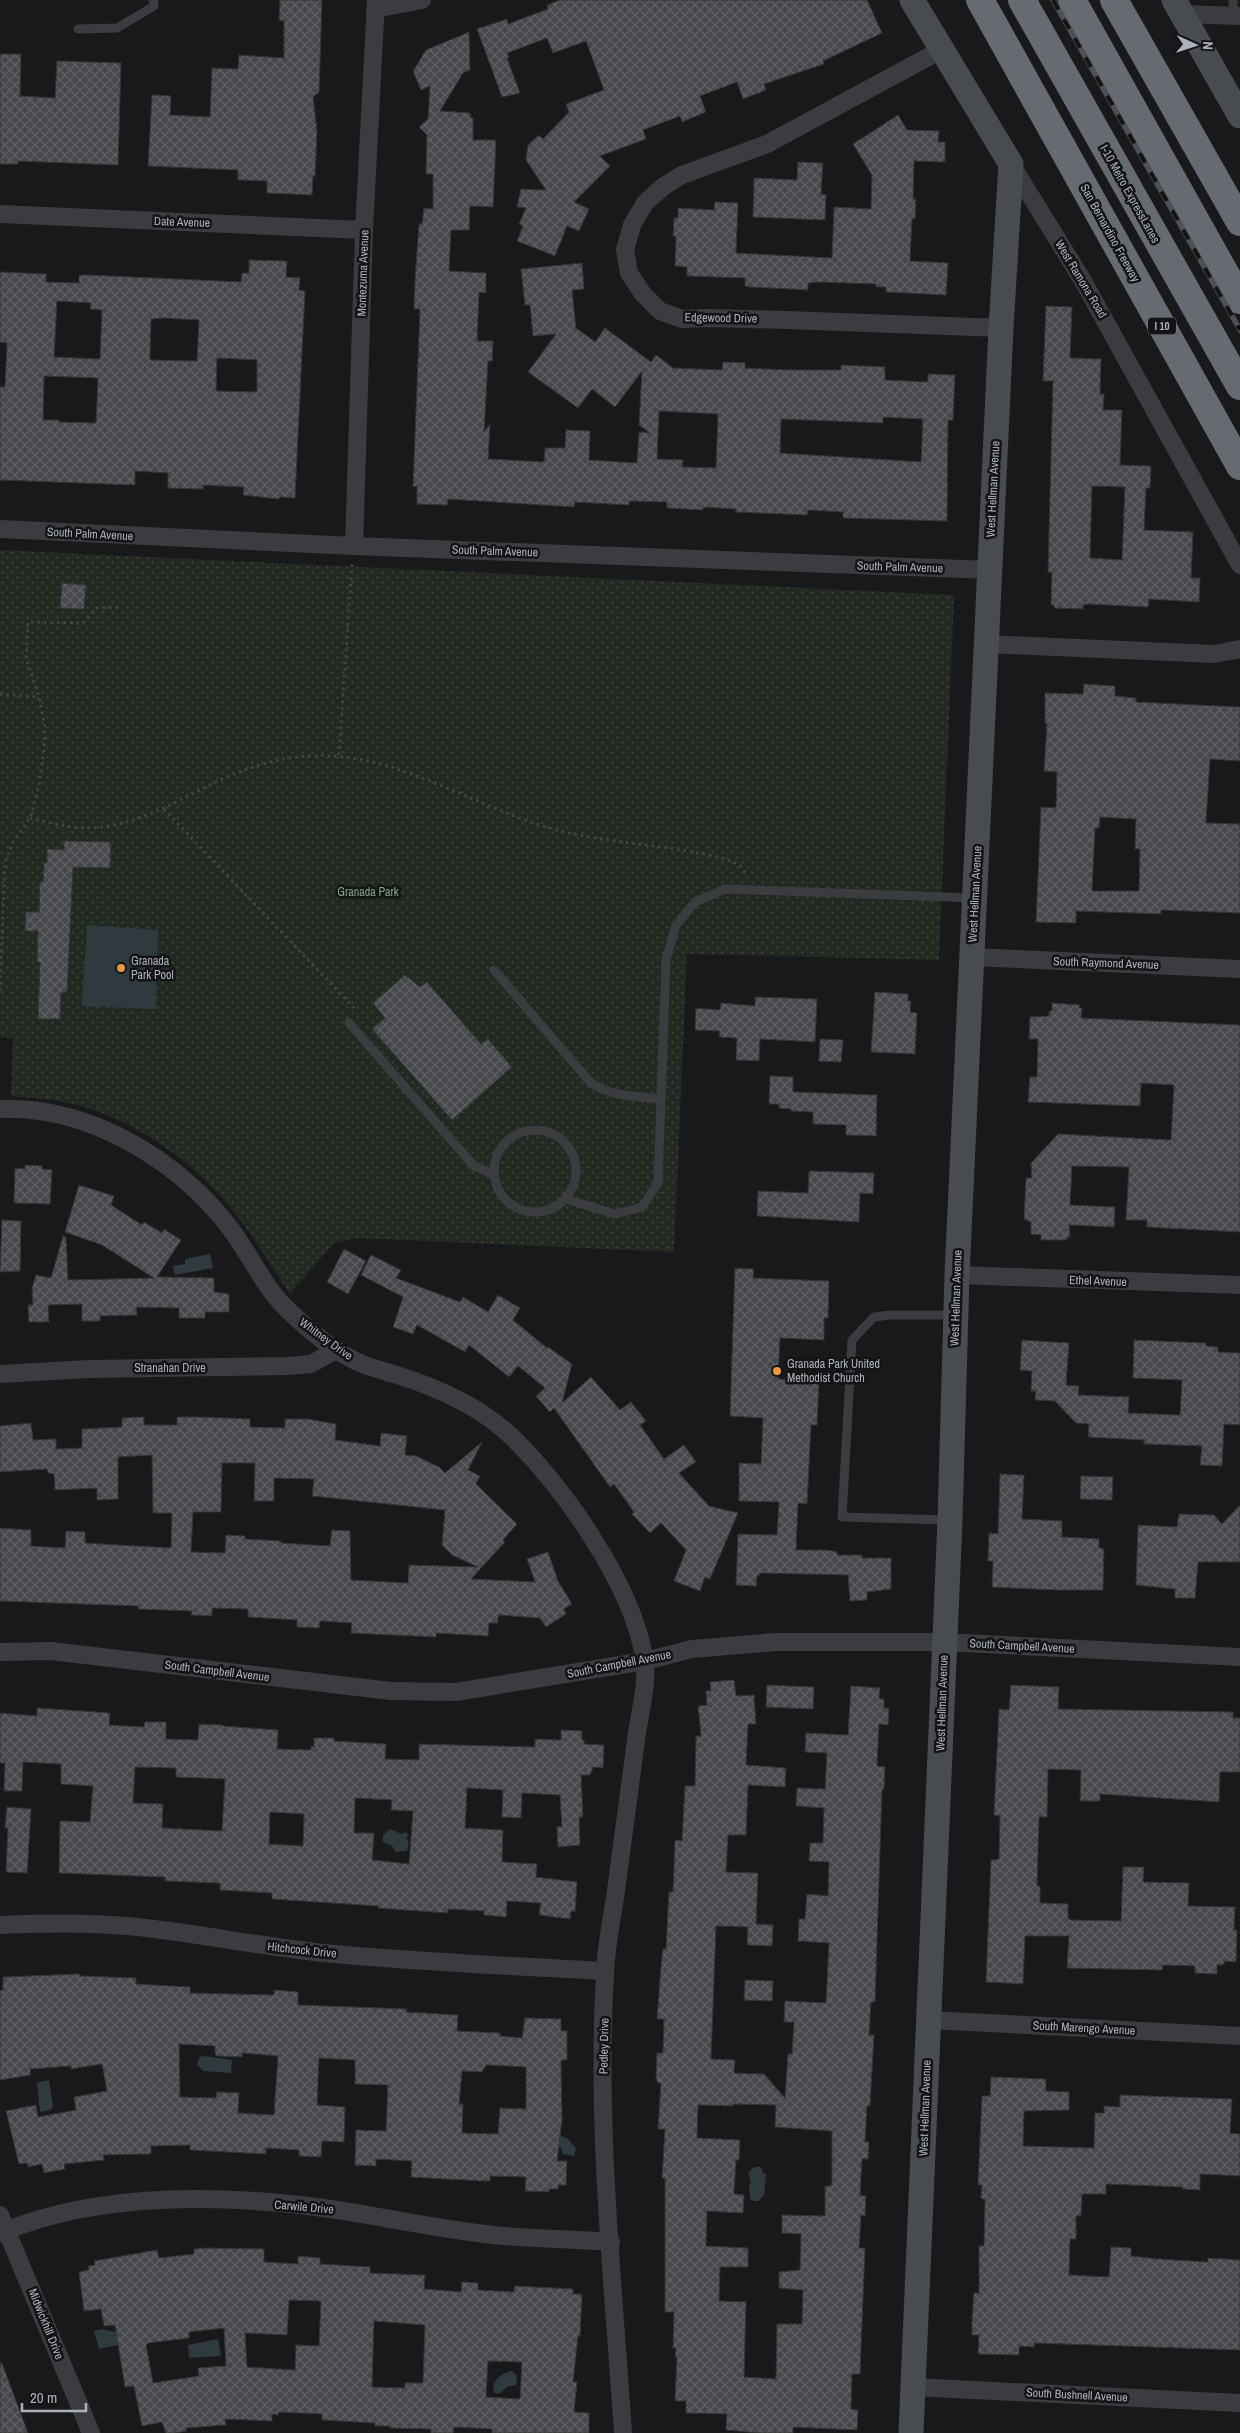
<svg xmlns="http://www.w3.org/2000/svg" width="1240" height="2433" font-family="'Archivo Narrow',sans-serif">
<defs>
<pattern id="park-dots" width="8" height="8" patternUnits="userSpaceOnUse" patternTransform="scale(1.25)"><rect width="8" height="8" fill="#212921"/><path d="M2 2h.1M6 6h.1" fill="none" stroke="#3f463f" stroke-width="1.8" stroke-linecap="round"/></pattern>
<pattern id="building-cross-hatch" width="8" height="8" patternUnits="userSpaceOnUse" patternTransform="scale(1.25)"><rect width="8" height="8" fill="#46484b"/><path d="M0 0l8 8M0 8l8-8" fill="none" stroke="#5e6063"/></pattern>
</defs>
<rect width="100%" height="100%" fill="#19191b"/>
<!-- park -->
<path fill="url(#park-dots)" d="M0,550L954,595L939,960L687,954L674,1252L356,1238L333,1244L290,1294C273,1270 259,1244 241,1221C198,1163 132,1115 60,1101C44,1098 27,1098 11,1096L13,1038L0,1037Z"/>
<!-- water -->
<path fill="#2f3a3f" d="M87,925L158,930L156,1009L82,1006Z
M210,1254L213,1268L175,1275L173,1266L185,1264V1259Z
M390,1829L401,1834L407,1832L408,1836L406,1838L409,1843L407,1851L396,1852L392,1846L383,1842V1835Z
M204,2056L232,2060L231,2073L203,2071L197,2064L200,2057Z
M49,2080L53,2107L50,2110L40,2112L37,2083Z
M558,2134L568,2139L576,2148L574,2156L563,2154L561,2148L558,2146Z
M755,2167H761L763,2173L766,2174L764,2195L758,2201H753L750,2199L749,2185L751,2183L748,2172Z
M101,2329L121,2333L122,2344L99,2349L94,2331Z
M218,2339L221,2356L189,2358L188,2345Z
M512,2371L517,2376L516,2385L507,2387L499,2394L494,2393C490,2381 502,2373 512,2371Z"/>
<!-- building -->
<path fill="url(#building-cross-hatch)" stroke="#333437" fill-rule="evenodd" d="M280,0H322L319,92L313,97L317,131L315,176H313L312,195L267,193V181L238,180V170L148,166L152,95L171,96L170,115L210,117L212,68L238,69L239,55L284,58V21L279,20Z
M560,0H867L882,33L823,61L824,64L764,84L766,90L743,99L737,82L700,96L706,112L682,122L680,116L643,130L646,139L600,156L610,166L574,202L589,209L579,231L567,226L555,256L517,241L523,226L519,224L526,208L517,207L521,189L546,190L526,160L528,145L539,135L543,139L569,112L566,104L604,90L586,41L553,53L547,38L507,53L509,57L507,58L520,93L502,97L477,29L507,19L508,24L548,9L547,5Z
M469,32L470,70L463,73L440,111L470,113L471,118H473V140H496L493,207L470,206L469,230H451L449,271L486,273V293L479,292L477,341H493L492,361H488L484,432L490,424L488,459L544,462L545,448H565L566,430L590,431L589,460L637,463L639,432L650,433L639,425L642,371L615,407L592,389L578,408L528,372L556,334L533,336L530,305H525L521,269L582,263L584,289L572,290L576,328L595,342L605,328L651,362L656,355L673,368L722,370L723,362L745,363V368L790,370H841V365L885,367V380L928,382V374L955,375L953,420H948L947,521L843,518V512L808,510L807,515L736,512V509L703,507V510L667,508V502L629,501V505L575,502L574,507L448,499L447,505L417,504V486L413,487L420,309H414L415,280L419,224H422L424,208L433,209V174H426L427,135L419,127L428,119L430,86L421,90L413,71L426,50ZM659,411L718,414L716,468L682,467L683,460L657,459ZM883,417L923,419L921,462L780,453L781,419L883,423Z
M0,54H21L20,96L55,98L57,61L121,63L118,165L18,161V164H0Z
M898,115L907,130L939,131L938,142H945V162L914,161L913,199H916L915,219L912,218L910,261L948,263L946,295L886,292V287H876V284L821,282L808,283V290L750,287L745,286V278L687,276V267L675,266L676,236H673L674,218H678V208L714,210L715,202L738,203L736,253L832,258L834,207L871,209L872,175L853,144Z
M798,162L823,163L821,194L826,195L825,220L753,217L754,178L797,180Z
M249,260L287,261L286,277L300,278L299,290L305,291L295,498L280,497L279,499L243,495L244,487L203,485V489L168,488V473L135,471V485L0,480V387H5L7,343L0,342V272L46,274V282L79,283V275H88L241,282L242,273H249ZM57,301L91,303L90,309L102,310L100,359L54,357ZM164,318L199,320L197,361L150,360L151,319ZM217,358L257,360V392L216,391ZM44,376L98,378L96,423L59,422V420H43Z
M1046,306L1072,307L1070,358L1101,359L1100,394H1104L1103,410H1122L1120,465L1151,466L1150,488H1146L1144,530L1193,532L1191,578H1200L1199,602L1149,599L1148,607L1088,604L1083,605V609L1054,608V605H1051L1052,572H1048L1053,381H1043ZM1092,486L1125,487L1122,560L1090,558Z
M62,583L86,585L84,609L60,608Z
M1084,684L1115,686V696L1136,698V702L1240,707V761L1210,759L1206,823L1240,824V913L1161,910V914L1076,911V923L1036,922L1041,807L1056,808L1057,772L1044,771L1047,723H1045V693L1083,694ZM1100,817L1136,819L1135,849H1140L1139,891H1092L1095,828H1099Z
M64,841L111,842L110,868L73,867L67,992H61L60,1019H38L40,962H37L38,931H25L26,912H39L40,882H43L44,863H47V849L64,850Z
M405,975L420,987L427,982L481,1044L488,1039L512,1067L452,1120L372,1029L385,1018L373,1003Z
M875,992L908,994V1001H911L910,1012L917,1013L915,1054L871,1052Z
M755,997L817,999L815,1042L760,1039L759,1061L736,1060L737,1038L719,1037L720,1031L695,1030L696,1008L720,1010L721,1003L755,1006Z
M1052,1003L1080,1005L1079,1008H1082L1081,1018L1240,1025V1232L1147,1227V1220H1126L1129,1167L1072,1166L1070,1205L1115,1207L1114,1227L1069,1225L1070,1237H1067V1240H1041V1235L1031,1234V1222L1024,1219L1026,1178H1032L1031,1163L1058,1134L1171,1140L1174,1085L1141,1083L1140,1106L1028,1102L1030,1077H1037L1038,1039H1029L1030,1017L1049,1016V1011H1052Z
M820,1039L843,1040L841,1062L819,1061Z
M770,1076L793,1077V1092L877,1095L876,1136L846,1135V1125L813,1124V1112L791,1111V1109L779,1108V1104H769Z
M25,1165L42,1166V1169L52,1170L50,1204L14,1203L15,1168L25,1169Z
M809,1171L874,1173L873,1194L860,1193L859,1222L757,1216L758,1191L808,1193Z
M79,1185L114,1196L111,1205L142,1225L144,1222L162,1233L164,1229L181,1240L157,1277L214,1278V1292L229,1294V1312H205V1318H179V1308L136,1307L137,1315L100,1316V1321H82V1304L48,1305L49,1322H29L28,1305H33L32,1288L36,1275L51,1278L63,1236L66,1237L68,1280L154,1278L102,1245L65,1232Z
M2,1220L21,1221L20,1271L0,1272Z
M344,1249L366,1261L348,1294L327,1282Z
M371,1255L401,1270L396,1278L460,1302L463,1297L488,1312L498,1295L520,1308L513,1320L547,1348L548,1347L572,1364L562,1403L591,1377L620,1410L631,1402L646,1421L640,1425L664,1459L684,1445L696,1462L679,1473L709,1506L738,1513L710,1579L705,1577L700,1591L674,1581L686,1550L661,1523L650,1533L632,1514L634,1512L614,1484L610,1487L554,1408L550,1412L536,1396L545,1388L518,1366L509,1377L469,1345L465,1352L417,1325L413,1334L393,1327L403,1297L361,1275Z
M735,1268L754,1269L753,1278L829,1281L828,1318H824V1340L780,1338L778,1379L819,1381L817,1425H811L807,1504L798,1503L796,1550H827L837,1552V1555H862V1558H891V1589L867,1592V1600L850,1601L848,1575L760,1573L759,1576H757L756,1586L736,1585L738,1534L777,1535L779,1502L739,1501V1463L761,1464L763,1418L730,1416Z
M1022,1340L1069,1343L1066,1385L1079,1386L1078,1395L1129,1397L1128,1413L1180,1415L1182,1380L1133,1378L1134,1340L1206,1343V1346L1218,1347V1352L1240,1353V1425L1224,1424L1222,1466L1200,1465L1202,1446L1144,1444V1440L1088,1437L1089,1424L1076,1423L1055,1401L1035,1400L1036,1391H1031L1032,1371L1020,1370Z
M144,1417V1425H177V1417H199L250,1419V1427L285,1428V1419H307L336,1424L335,1440L380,1446L381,1433L407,1436L405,1455L416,1456L439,1467L445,1473L482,1442L468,1470L480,1476L476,1484L517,1524L503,1540L505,1542L471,1579L535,1582L527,1559L548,1552L558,1581L572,1604L564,1609L566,1614L546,1627L540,1618L498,1615V1623H489L488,1636L436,1633V1637L351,1633L352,1623L320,1621L319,1628L297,1627V1620L248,1617V1609L212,1608V1616L191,1615L192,1611L138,1609V1606L0,1601V1528L31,1530V1546L65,1548L66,1531L85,1532V1543L171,1548L172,1513H153L152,1455L118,1457V1499L97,1500V1488L55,1490L54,1474L48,1473L47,1469L0,1472V1426L31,1423L33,1440L56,1439V1449L82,1448V1429L122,1427V1418ZM222,1463H255L254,1501H274V1478L314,1479L312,1496L445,1510L442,1545L452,1555L478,1567L409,1565L408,1583L351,1580L350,1531L332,1530L330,1546L281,1543V1541L245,1539V1536L226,1535L225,1553L191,1552L193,1512H221Z
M1000,1474L1024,1475L1022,1519L1062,1521V1537L1099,1539V1548L1104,1549L1103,1590H1056L992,1587L993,1561H988L989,1533L998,1534Z
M1081,1476L1113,1477L1112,1500L1080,1499Z
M1240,1505V1562H1198L1195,1598H1175V1589L1136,1585L1138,1525L1177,1527L1179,1514L1214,1515L1222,1524Z
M734,1680L736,1696L754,1695L756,1724H748L746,1765L786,1768L785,1787L748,1785L746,1835H728L726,1872L758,1873L756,1924L773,1925L772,1946L747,1945L748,1927L716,1926L711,2059L735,2060L734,2073L764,2074L785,2098L788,2054H792L794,2022H784L785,2001L826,2003L829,1943L798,1941L799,1919H805L807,1894L828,1896L829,1862L809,1861L810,1843H823L824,1808L796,1806L797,1788L825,1789L827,1753L805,1752L806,1733L848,1735L851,1686L880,1688L879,1699H884V1708H889L888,1725L879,1724L877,1766L885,1767L884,1789H882L875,2002H871L869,2035H874L870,2106H867L865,2142H869L868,2159H862L860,2195L866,2196L865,2216L861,2215L859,2248H865L860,2374H852L851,2409L858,2410L857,2430L793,2427V2433H760L726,2430L727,2414L686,2413V2401H675L677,2357H675L676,2348H673L674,2312H665V2178H662L665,2129H658L661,2083H658L656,2079L657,2053H663L664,2019H657L661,1967L663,1949H666L669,1892H673L675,1840L682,1841L685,1786H695L696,1736H701L698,1706L707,1705L706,1691H711L710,1682ZM733,2104L776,2105L775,2127L832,2131V2185L825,2187V2216L782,2215V2233L801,2234L800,2270L779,2272V2288L803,2290L802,2324H777L776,2379L744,2377L746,2302L719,2301L720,2267H748V2248L706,2246L707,2211L743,2213L744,2195L734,2194V2192L736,2160H739L740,2140L697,2138L698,2105L733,2106Z
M767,1685L814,1687L813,1709L766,1707Z
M1011,1685L1059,1687L1058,1709L1233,1712V1718H1240V1772H1220L1219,1802L1100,1794V1801H1080L1081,1770L1048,1769L1047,1817H1039L1037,1886H1040V1903L1068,1904V1918L1071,1920L1121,1921L1123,1867H1144L1143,1882L1189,1883L1188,1906L1235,1907L1234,1930H1237L1236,1962L1225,1961L1223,1965H1217V1974L1195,1973V1966L1163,1965L1162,1970L1067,1968L1069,1936H1025L1023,1984L986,1982L991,1860L999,1859L1000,1816L994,1815L999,1709L1009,1710Z
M37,1708L110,1713L109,1725L144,1727L145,1722H166V1739L198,1740L199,1724L223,1725V1726L278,1730L277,1749L311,1750V1746L314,1747V1738H334V1741L386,1744L385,1759L419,1760V1744L535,1747V1739L561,1740V1730L582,1731V1740H584V1744L604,1745L603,1768L593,1767L590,1775H581L583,1817H579L580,1845L558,1847L557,1827H562L560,1795L522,1793L521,1818L502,1817L503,1790L467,1788L465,1828L503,1830L502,1862L537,1864L536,1877L577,1882L575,1912L571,1911L570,1919L539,1915L541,1903L507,1901L506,1917L484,1915V1911L448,1909V1913L378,1908V1906L272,1899V1893L220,1890V1883L165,1881V1877L59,1873L60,1821L90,1822L93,1786L61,1784V1764L23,1762L22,1791H4L5,1763H0V1713L37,1716ZM135,1767L176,1768V1777L225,1779L222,1831L162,1828L163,1804L133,1803ZM355,1798L392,1800L391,1810L413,1811L409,1864L372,1860L374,1833H354ZM270,1812L304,1814L303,1846L269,1844Z
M7,1807L31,1809L27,1873L6,1872L8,1828H5Z
M80,1974V1976L136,1978V1984L190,1987V1993L274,1995V1990L298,1992V2005L407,2009L406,2012L458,2015L457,2031L500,2033V2036L522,2038L525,2018L561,2019V2031H567V2060H561L562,2120L557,2161H567L566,2185H558V2189H549V2192L525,2191L526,2177L490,2176V2181H483L411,2177L412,2161L376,2159V2166L355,2165L356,2130L386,2131L388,2085L355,2084V2060L319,2058L317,2105L345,2107L344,2142L322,2141L321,2157L299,2156V2150L266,2148V2154L190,2150V2145L151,2146V2154L103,2155L104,2160L64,2164L65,2169L44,2173L42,2164L28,2167L27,2163L19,2164L6,2111L36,2105L38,2117L76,2110L74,2097L107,2091L102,2064L71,2069V2066L30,2069L31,2075L0,2080V1991L3,1990V1977ZM179,2044L215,2046V2054L217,2056L242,2057V2053L278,2056L274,2115L238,2113L239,2093L217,2092L216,2098L180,2097ZM486,2065L526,2067V2109L500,2108L498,2134L462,2133L463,2104H459L462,2071L482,2072Z
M745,1980L773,1981L772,2001L744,2000Z
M991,2077L1046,2079V2091L1069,2092V2110L1024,2111L1023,2146L1094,2148L1095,2113H1104V2106L1120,2107V2095L1232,2099L1230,2133L1240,2134V2176L1200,2174V2190L1183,2189V2187L1106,2184V2194H1082L1081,2216H1076V2239H1070L1069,2275L1109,2277L1111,2247L1131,2248V2256L1158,2259L1208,2262V2258L1240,2260V2350L1034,2343V2347L1019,2346V2355L978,2354L979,2335H972V2319L974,2293H979V2246H984L985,2200L981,2198L982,2185H978L982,2096H990Z
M206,2248L264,2249V2262L298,2264V2256L320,2258V2264L370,2267V2273L425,2275L424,2289L461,2292L462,2282L478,2283V2290L514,2292L515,2286L573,2289V2294H582L580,2336H578L573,2382H577L574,2412L589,2413V2433H492V2429L454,2427L453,2433H431V2429L390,2428V2426H375V2423L322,2420V2414L279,2412L278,2415L272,2414V2421L225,2419L226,2425L186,2428V2431L175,2433H166L162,2422L142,2426L134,2386L125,2387L115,2325L104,2326L101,2309L84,2311L79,2272L89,2270L88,2266L95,2265L94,2261L157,2250L159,2258L194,2254V2249ZM289,2300L321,2301L319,2346L296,2345L295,2370L247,2367L245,2333L287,2335ZM374,2321L425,2325L423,2383H405V2388L372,2387ZM224,2328L226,2366L198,2368L199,2376L153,2383L146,2345L148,2343L189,2338V2332ZM488,2361L522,2362L520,2399L486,2397Z
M0,2363H2L28,2433H0Z"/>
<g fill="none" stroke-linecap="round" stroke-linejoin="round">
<!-- path -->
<path stroke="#404347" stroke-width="3" stroke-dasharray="2.5 4" stroke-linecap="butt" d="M0,694L39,697
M339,755L352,564
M164,809L354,1008
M30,818C48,822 67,828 86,828C139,828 181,797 227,777C253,766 279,758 307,756C403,750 483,816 574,834C614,842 654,845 694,852C708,855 725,858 738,864C742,867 745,872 747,876
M0,991L5,862L14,840L30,818L39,785L44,750L45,727L39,697L26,658L28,622L83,623L97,608L122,607"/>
<!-- lane -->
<path stroke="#3a3c40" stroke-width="9" d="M1233,16V0
M78,29L117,28L154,6L153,0
M494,970L591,1083C612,1097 637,1096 661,1099
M349,1023L474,1166L493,1174
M494 1171a41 41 0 1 1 82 0a41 41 0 1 1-82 0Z
M566,1199L615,1214L642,1207L658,1183L666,960L676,925L695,902L725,889L974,898
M949,1520L842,1517L852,1340L874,1317L890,1315H955"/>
<!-- street -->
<path stroke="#3a3c40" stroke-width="18" d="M375,9L422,0
M1182,14L1240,16
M941,50L767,144L682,175L664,186L645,203L632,225L625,250L629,273L643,294L660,311L682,319L708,318L787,320L1001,328
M1011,164L1083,281L1240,565
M0,214L364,230
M0,529L354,546L990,570
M354,546L364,230L376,0
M986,644L1214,654L1240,649
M972,957L1240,969
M0,1109C89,1106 177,1159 230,1228C250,1254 264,1288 288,1310C310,1331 334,1352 362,1364C372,1368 384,1371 394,1374C436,1387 480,1406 512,1437C564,1488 632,1584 644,1657C649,1682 639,1714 636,1740C629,1792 622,1845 615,1898C611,1922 606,1948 605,1973C596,2126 613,2280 623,2433
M957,1275L1240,1285
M0,1374L89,1369L288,1366L311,1364L336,1350
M0,1652L51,1651L391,1691L456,1692L645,1661L692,1649L775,1642H944L1240,1657
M0,1925C54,1923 108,1922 162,1930C216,1937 268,1947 323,1953C417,1962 511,1966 605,1971
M929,2020L1240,2036
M0,2215L91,2433
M0,2233C103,2190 235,2194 344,2211C394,2219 444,2230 494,2235C533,2239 572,2239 611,2242
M913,2387L1240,2403"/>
<!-- secondary -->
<path stroke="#484b50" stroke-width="25" d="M1174,0L1240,116
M911,2433L950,1520L957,1275L1001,328L1011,164L912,0"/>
<!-- highway -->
<path stroke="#666b71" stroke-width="28" d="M980,0L1240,466
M1022,0L1240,386
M1072,0L1240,300
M1114,0L1240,222"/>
<!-- rail casing -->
<g stroke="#4d5055" stroke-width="5.5">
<path id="rail" d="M1053,0L1240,330"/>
</g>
<!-- rail -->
<use href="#rail" stroke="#141416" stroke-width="4" stroke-dasharray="11" stroke-linecap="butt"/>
</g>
<!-- markers -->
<g fill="#ec9a41" stroke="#141416" stroke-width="2">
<circle cx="121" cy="968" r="5"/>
<circle cx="777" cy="1371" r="5"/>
</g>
<g text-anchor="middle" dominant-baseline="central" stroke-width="5" stroke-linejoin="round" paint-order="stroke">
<!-- shield labels -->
<rect fill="#141416" stroke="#7e8389" stroke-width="1" x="1148" y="317.5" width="28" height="17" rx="4"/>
<g font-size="11" font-weight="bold" fill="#acb2ba">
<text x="1162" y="326">I 10</text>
</g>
<!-- street labels -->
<g font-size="12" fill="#acb2ba" stroke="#141416">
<text transform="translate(1130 194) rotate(61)">I-10 Metro ExpressLanes</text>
<text transform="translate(182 222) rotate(2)">Date Avenue</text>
<text transform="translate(1110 233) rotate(61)">San Bernardino Freeway</text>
<text transform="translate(363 273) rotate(-88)">Montezuma Avenue</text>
<text transform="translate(1081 279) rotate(59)">West Ramona Road</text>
<text transform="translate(721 318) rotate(1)">Edgewood Drive</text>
<text transform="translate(993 489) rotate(-87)">West Hellman Avenue</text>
<text transform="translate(90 534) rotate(3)">South Palm Avenue</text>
<text transform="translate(495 551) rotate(2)">South Palm Avenue</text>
<text transform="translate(900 567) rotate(2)">South Palm Avenue</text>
<text transform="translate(975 894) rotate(-87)">West Hellman Avenue</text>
<text transform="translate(1106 963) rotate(2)">South Raymond Avenue</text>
<text transform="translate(1098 1281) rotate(2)">Ethel Avenue</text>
<text transform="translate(956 1298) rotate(-88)">West Hellman Avenue</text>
<text transform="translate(326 1339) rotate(36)">Whitney Drive</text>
<text x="170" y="1368">Stranahan Drive</text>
<text transform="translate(1022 1646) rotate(3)">South Campbell Avenue</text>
<text transform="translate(619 1664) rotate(-11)">South Campbell Avenue</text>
<text transform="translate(217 1671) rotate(7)">South Campbell Avenue</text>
<text transform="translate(942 1703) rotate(-88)">West Hellman Avenue</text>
<text transform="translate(302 1950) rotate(6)">Hitchcock Drive</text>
<text transform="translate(1084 2028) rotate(3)">South Marengo Avenue</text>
<text transform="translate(604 2046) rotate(-89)">Pedley Drive</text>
<text transform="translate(925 2108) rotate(-88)">West Hellman Avenue</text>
<text transform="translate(304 2207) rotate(5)">Carwile Drive</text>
<text transform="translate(46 2324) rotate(68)">Midwickhill Drive</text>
<text transform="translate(1077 2395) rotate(3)">South Bushnell Avenue</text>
</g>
<!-- park labels -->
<g font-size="12" fill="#86a484" stroke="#141416">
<text x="368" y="892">Granada Park</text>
</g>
<!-- poi labels -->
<g font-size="12" fill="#acb2ba" stroke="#141416" text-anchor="start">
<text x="131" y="961">Granada<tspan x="131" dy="14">Park Pool</tspan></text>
<text x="787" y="1364">Granada Park United<tspan x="787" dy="14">Methodist Church</tspan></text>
</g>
</g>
<!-- north arrow -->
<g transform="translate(1195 45) rotate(93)" stroke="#141416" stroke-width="4" paint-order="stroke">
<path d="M0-4L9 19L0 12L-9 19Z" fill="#acb2ba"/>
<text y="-8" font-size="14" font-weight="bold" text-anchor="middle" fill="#acb2ba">N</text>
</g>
<!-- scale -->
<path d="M22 2403v8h64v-8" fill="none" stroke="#acb2ba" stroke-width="2.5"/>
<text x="30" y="2403" font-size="15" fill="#acb2ba" stroke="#141416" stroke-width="4" paint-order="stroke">20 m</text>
</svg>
